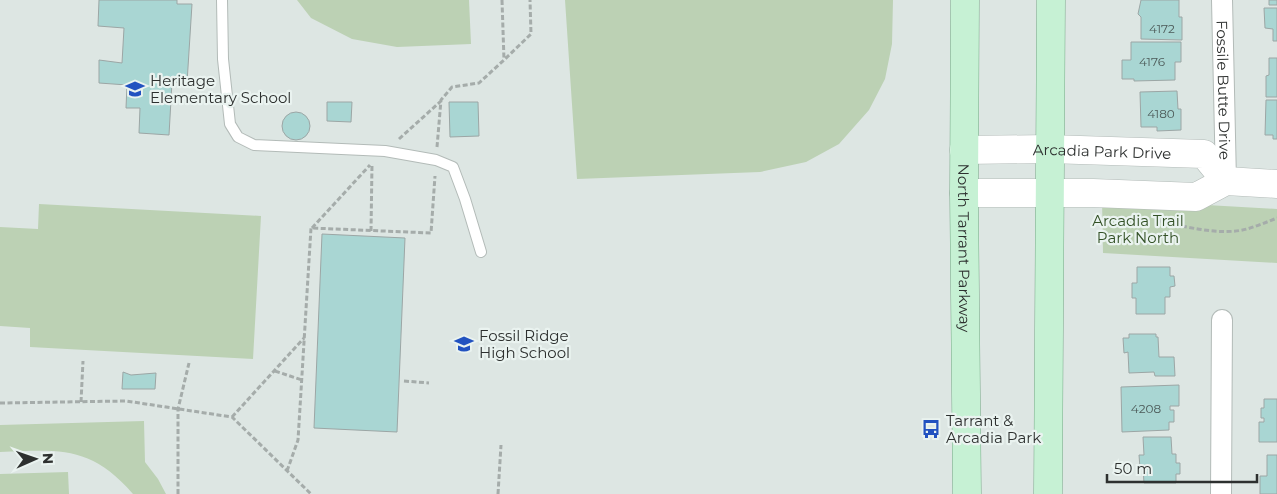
<svg xmlns="http://www.w3.org/2000/svg" width="1277" height="494" font-family="Montserrat,sans-serif">
<rect width="100%" height="100%" fill="#dde6e3"/>
<!-- green -->
<path fill="#bcd1b4" d="M297,0H469L471,44L397,47L352,39L311,18Z
M565,0H893L892,44L885,79L869,110L839,144L806,162L760,172L577,179Z
M1102,199L1277,209V263L1103,253Z
M39,204L261,216L253,359L30,347V328L0,326V227L38,229Z
M144,421L145,462L158,479L166,494H133C90,445 60,450 0,452V425Z
M68,472L69,494H0V474Z"/>
<!-- building -->
<path fill="#a9d6d3" stroke="#9ca6a5" d="M99,0H177V4H192L187,83L172,82L169,135L139,133L140,108H126L127,85L99,83V60L122,63L124,28L98,26Z
M1141,0H1179V17H1182V40L1141,39V17L1138,14Z
M1269,0H1277V5H1269Z
M1264,8H1277V41H1273V29L1265,28Z
M1131,42H1181V62H1175V80L1134,81V79H1122V60H1131Z
M1269,58H1277V97H1266V76L1269,75Z
M1177,91L1178,109H1181V130L1157,131V127H1141L1140,92Z
M1266,100H1277V139H1273V135H1265Z
M327,102H352L351,122L327,121Z
M449,102H478L479,136L450,137Z
M282 126a14 14 0 1 1 28 0a14 14 0 1 1-28 0Z
M322,234L405,238L397,432L314,428Z
M1137,267H1170V276H1174L1175,286L1170,287V297H1165V314H1136V298H1132V283H1137Z
M1129,334H1156V337H1158L1159,357H1174L1175,376H1155L1154,372L1129,373L1128,352L1124,353L1123,338H1129Z
M123,372L131,375L156,373L155,389H122Z
M1179,385V406H1170V410H1174V422H1169V430L1122,432L1121,387Z
M1264,399H1277V442H1259V422H1264V418H1261V408H1264Z
M1143,437H1171L1172,454H1176V463H1180V474H1176V483H1144L1143,468H1140L1139,455H1144Z
M1267,455H1277V494H1260V476H1267Z"/>
<g fill="none" stroke-linecap="round" stroke-linejoin="round">
<!-- lane casing -->
<g stroke="#b3bbb8" stroke-width="12">
<path id="lane" d="M222,0L223,59L230,124L238,137L254,145L385,151L436,160L453,167L465,199L481,252"/>
</g>
<!-- street casing -->
<g stroke="#b3bbb8" stroke-width="22">
<g id="street">
<path id="s1" d="M1222,0L1226,181"/>
<path d="M1221,494L1222,320"/>
</g>
</g>
<!-- secondary casing -->
<g stroke="#b3bbb8" stroke-width="29">
<g id="secondary">
<path id="s2" d="M964,150L1049,149L1204,154L1226,181"/>
<path d="M964,193H1093L1196,197L1226,181L1277,184"/>
</g>
</g>
<!-- primary casing -->
<g stroke="#78a888" stroke-width="29">
<g id="primary">
<path id="s3" d="M965,0L964,193L967,494"/>
<path d="M1048,494L1051,0"/>
</g>
</g>
<!-- path -->
<path stroke="#a5acaa" stroke-width="3" stroke-dasharray="5 2.5" stroke-linecap="butt" d="M502,0L504,60
M399,139L441,101
M437,147L441,100L452,87L479,83L504,60L531,34L530,0
M1160,221C1186,227 1221,236 1247,229C1257,226 1267,222 1277,218
M312,228L370,165
M371,231L372,164
M275,371L302,380
M404,381L429,383
M81,402L83,361
M0,403L126,401L232,417L311,494
M232,417L304,338
M287,471L298,440L311,228L431,233L435,176
M178,494V409L189,363
M498,494L501,445"/>
<!-- lane -->
<use href="#lane" stroke="#fff" stroke-width="10"/>
<!-- street -->
<use href="#street" stroke="#fff" stroke-width="20"/>
<!-- secondary -->
<use href="#secondary" stroke="#fff" stroke-width="28"/>
<!-- primary -->
<use href="#primary" stroke="#c6f1d4" stroke-width="28"/>
</g>
<!-- icons -->
<defs>
<g id="school-bare" transform="scale(1.5)"><path d="M0-5L7-2L0 1L-7-2ZM-4 1L0 2.5L4 1V4Q0 6-4 4Z" fill="#2252c0" stroke="#eaf3f0" stroke-width="2.5" paint-order="stroke"/></g>
<g id="bus-bare" transform="scale(1.5)"><path d="M-5-6H5V4H4V6H2V4H-2V6H-4V4H-5ZM-3.5-4V0h7V-4ZM-3.5 1.2v1.5H-2V1.2ZM2 1.2v1.5H3.5V1.2Z" fill="#2252c0" stroke="#eaf3f0" stroke-width="2.5" paint-order="stroke"/></g>
</defs>
<g fill-rule="evenodd">
<use href="#school-bare" x="135" y="89"/>
<use href="#school-bare" x="464" y="344"/>
<use href="#bus-bare" x="931" y="429"/>
</g>
<g text-anchor="middle" dominant-baseline="central" stroke-width="4.5" stroke-linejoin="round" paint-order="stroke">
<!-- number labels -->
<g font-size="12" fill="#4c5a58">
<text x="1162" y="28">4172</text>
<text x="1152" y="61">4176</text>
<text x="1161" y="113">4180</text>
<text x="1146" y="408">4208</text>
</g>
<!-- poi labels -->
<g font-size="15" fill="#2d302f" stroke="#eaf3f0" text-anchor="start">
<text x="150" y="80">Heritage<tspan x="150" dy="17">Elementary School</tspan></text>
<text x="479" y="335">Fossil Ridge<tspan x="479" dy="17">High School</tspan></text>
<text x="946" y="420">Tarrant &amp;<tspan x="946" dy="17">Arcadia Park</tspan></text>
</g>
<!-- street labels -->
<g font-size="15" fill="#2d302f" stroke="#eaf3f0">
<text stroke="none"><textPath href="#s1" startOffset="90">Fossile Butte Drive</textPath></text>
<text stroke="none"><textPath href="#s2" startOffset="138">Arcadia Park Drive</textPath></text>
<text stroke="none"><textPath href="#s3" startOffset="248">North Tarrant Parkway</textPath></text>
</g>
<!-- park labels -->
<g font-size="15" fill="#335126" stroke="#eaf3f0">
<text x="1138" y="220">Arcadia Trail<tspan x="1138" dy="17">Park North</tspan></text>
</g>
</g>
<!-- north arrow -->
<g transform="translate(35 459) rotate(88)" stroke="#eaf3f0" stroke-width="4" paint-order="stroke">
<path d="M0-4L9 19L0 12L-9 19Z" fill="#2d302f"/>
<text y="-8" font-size="14" font-weight="bold" text-anchor="middle" fill="#2d302f">N</text>
</g>
<!-- scale -->
<path d="M1107 474v8h150v-8" fill="none" stroke="#2d302f" stroke-width="2.5"/>
<text x="1114" y="474" font-size="15" fill="#2d302f" stroke="#eaf3f0" stroke-width="4" paint-order="stroke">50 m</text>
</svg>
